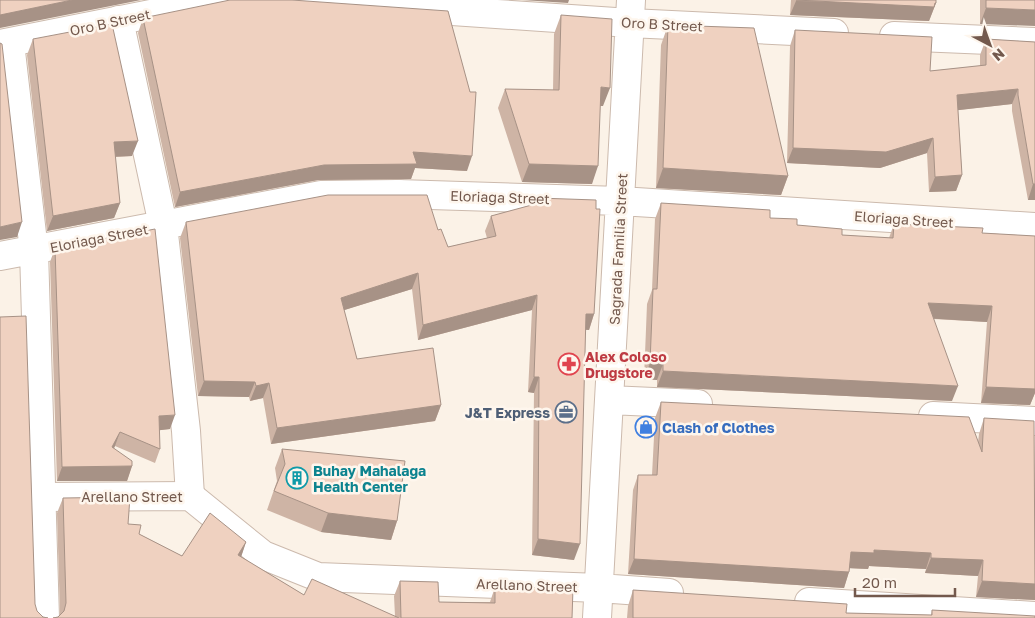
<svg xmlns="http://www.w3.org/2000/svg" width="1035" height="618" font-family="'Golos Text',sans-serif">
<rect width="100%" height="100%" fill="#fbf2e7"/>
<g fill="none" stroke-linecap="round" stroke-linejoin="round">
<!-- pedestrian casing -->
<g stroke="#ccbaad" stroke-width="30">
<path id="pedestrian" d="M119,20L163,225L186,431L190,496
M10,43L34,251L45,618
M0,256L321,195L398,194"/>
</g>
<!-- minor casing -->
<g stroke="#ccbaad" stroke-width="30">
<path id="minor" d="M290,0L630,23L834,33
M894,36L1035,42
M0,44L221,0
M398,194L620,201L1035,227
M609,400L698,404
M933,416L1035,421
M43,497L190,496L263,555L318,577L599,588L669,593
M809,602L1035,616
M597,618L631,0"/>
</g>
<!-- pedestrian -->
<use href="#pedestrian" stroke="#fff" stroke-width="28"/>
<!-- minor -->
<use href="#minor" stroke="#fff" stroke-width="28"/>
</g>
<!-- wall -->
<path fill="#ceb4a5" d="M791,0H936V3L929,21L790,15Z
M980,0H1035L980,24Z
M561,15L603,106H600L592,184L522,182L498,108L505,89L553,90L554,34Z
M143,18L467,171L415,168L411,179L318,180L175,207L138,33Z
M668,25L788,176L781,195L656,188L661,45Z
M795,30L930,71L980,66V55L986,39L1035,42V200H1028L1012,111V104L958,110L962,175L956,191L929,192L927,153L880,168L787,163L790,46Z
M33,39L132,156L115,157L120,203L114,218L47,231L27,55Z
M538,198L594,314L589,330H585L574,560L532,555L534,393L528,392L532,310L418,340L412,289L344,310L357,359L441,405L435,421L271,444L263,398L250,401L249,397L198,396L180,238L186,222L438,230L448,247L487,238L485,231L491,216L536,204Z
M661,203L770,218L797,225L842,235L889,238L894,224L982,233L1035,236V393L1030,405L981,403L987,322L934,319L952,401L657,387V380L644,379L647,304L652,290L655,219Z
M55,248L170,429L159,430L160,449L155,463L115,446L114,448L132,466L127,481H57L50,262Z
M661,402L978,442L979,434L984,418L1034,430L1035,600L976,597L978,576L925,573L926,569L869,566L868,569L850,568L844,588L628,574L633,490L638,475H652L655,418Z
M282,449L397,521L391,540L321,532L267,510L277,481L275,468Z
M63,498L128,524L139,534L182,556L246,542L241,557L304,595L395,616L394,596L400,581L439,602H490L495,587L572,618H53L58,617L60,614L57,513Z
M633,590L846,613L931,615L932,610L1035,618H627L628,606Z"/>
<!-- shaded-wall -->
<path fill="#a79286" d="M72,0H141L0,28V15L2,14Z
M522,0H569L568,3Z
M796,1L935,3H936L929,21L790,15Z
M986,8L1035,10V26L980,24Z
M601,87L610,88L603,106H594Z
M1018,89L1012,104L951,111L957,95Z
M933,138L927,153L880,168L787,163L793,148Z
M138,141L132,156L108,157L114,142Z
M413,152L472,156L467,171L415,168L411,179L318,180L175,207L180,192L324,165Z
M529,164L598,166L592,184L522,182Z
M663,168L788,176L781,195L656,188Z
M962,175L956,191L929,192L935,177Z
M1033,184H1035V200H1028Z
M120,203L114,218L47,231L53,216Z
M22,222L17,237L0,240V227Z
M418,273L412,289L335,313L341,298Z
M537,295L532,310L418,340L423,325Z
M928,303L992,306L987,322L923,318Z
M586,314H594L589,330L580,329Z
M650,363L663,364L657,380L644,379Z
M663,371L958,386L952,401L657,387Z
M534,377H539L534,393L528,392Z
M204,381L255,382L249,397L198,396Z
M1035,382V393L1030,405L981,403L986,387Z
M269,383L263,398L250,401L256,386Z
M441,405L435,421L271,444L277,428Z
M175,415L170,429L153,431L159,416Z
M120,432L115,446L107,462L112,447Z
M132,466L127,481H57L62,467Z
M328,513L397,521L391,540L321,532Z
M538,539L580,544L574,560L532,555Z
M246,542L241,557L238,555Z
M874,550L931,553L926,569L869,566L868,569L845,568L851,552Z
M931,558L983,560L978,576L925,573Z
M634,559L849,572L844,588L628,574Z
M982,581L1035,584V600L976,597Z"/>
<!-- building -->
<path fill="#efd1c0" stroke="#a79286" d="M0,0H72L0,15Z
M230,0H292L448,11L470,92H476L472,156L413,152L417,164L324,165L180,192L143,18Z
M796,0H936V3H935L934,7Z
M986,0H1035V10L986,8Z
M561,15L612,19L610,88L601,87L598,166L529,164L505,89L559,90Z
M112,24L138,141L114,142L120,203L53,216L33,39Z
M668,25L754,28L788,176L663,168Z
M795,30L932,37L930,71L986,65V39L1035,42V184H1033L1018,95V89L957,95L962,175L935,177L933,138L886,152L793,148Z
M0,43L2,44L22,222L0,227Z
M328,195H427L438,230L441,229L448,247L496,236L491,216L539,203L538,198L596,200V209H600L594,314H586L580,544L538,539L539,377H534L537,295L423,325L418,273L341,298L357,359L433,348L441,405L277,428L269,383L256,386L255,382L204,381L186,222Z
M661,203L770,210V218L797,219V225L842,229V235L893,238L894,224L983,228L982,233L1035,236V389L986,387L992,306L928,303L958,386L663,371V364L650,363L653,289H657Z
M155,229L175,415L159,416L160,449L120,432L112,447L132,461V466L62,467L55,248Z
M26,316L35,604L37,611L43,617L48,618H0V317Z
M661,402L969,417L982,452L984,418L1034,421L1035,584L982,581L983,560L931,558V553L874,550V553L851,552L849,572L634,559L638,475H657Z
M282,449L405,461L397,521L328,513L274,491L285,464Z
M130,497L128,524L141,525L139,534L182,556L210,513L246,542L238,555L304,595L312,579L399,618H53L58,617L64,611L66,603L63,498Z
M400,581L438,582L439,602L495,603V587L573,588L572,618H401Z
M633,590L847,604L846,613L932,615V610L1035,616V618H633Z"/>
<!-- icons -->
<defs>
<g id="pharmacy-ring" transform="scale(1.125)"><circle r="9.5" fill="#fef6ed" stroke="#e0444e" stroke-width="1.5"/><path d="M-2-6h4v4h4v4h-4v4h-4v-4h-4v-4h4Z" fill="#e0444e"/></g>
<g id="office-ring" transform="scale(1.125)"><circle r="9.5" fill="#fef6ed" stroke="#5c6f8a" stroke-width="1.5"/><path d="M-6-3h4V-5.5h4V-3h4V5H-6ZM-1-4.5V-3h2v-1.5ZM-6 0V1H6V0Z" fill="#5c6f8a"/></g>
<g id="shop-ring" transform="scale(1.125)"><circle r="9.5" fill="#fef6ed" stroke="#3f7fe0" stroke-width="1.5"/><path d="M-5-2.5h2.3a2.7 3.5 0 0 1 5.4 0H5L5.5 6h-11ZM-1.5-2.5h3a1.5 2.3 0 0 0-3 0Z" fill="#3f7fe0"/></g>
<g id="building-ring" transform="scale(1.125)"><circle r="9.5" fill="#fef6ed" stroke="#0f9aa8" stroke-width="1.5"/><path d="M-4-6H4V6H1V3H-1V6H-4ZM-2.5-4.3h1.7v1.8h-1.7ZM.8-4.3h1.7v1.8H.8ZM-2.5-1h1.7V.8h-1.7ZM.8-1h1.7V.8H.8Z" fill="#0f9aa8"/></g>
</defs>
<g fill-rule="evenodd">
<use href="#pharmacy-ring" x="569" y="364"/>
<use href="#office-ring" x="566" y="412"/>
<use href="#shop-ring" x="646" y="427"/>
<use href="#building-ring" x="297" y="478"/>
</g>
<g text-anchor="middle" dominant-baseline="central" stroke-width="5" stroke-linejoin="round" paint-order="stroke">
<!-- street labels -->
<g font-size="14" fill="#73594d" stroke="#fef6ed">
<text transform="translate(110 22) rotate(-12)">Oro B Street</text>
<text transform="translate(662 24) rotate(3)">Oro B Street</text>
<text transform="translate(500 197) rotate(2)">Eloriaga Street</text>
<text transform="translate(904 219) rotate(4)">Eloriaga Street</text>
<text transform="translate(99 238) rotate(-11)">Eloriaga Street</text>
<text transform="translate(618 249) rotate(-87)">Sagrada Familia Street</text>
<text x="132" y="496">Arellano Street</text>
<text transform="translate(527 585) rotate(2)">Arellano Street</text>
</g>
<!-- health labels -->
<g font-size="14" font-weight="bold" fill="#be3a42" stroke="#fef6ed" text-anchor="start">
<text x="585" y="356">Alex Coloso<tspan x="585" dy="16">Drugstore</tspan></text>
</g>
<!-- service labels -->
<g font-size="14" font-weight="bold" fill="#4e5e75" stroke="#fef6ed" text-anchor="end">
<text x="550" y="412">J&amp;T Express</text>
</g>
<!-- shop labels -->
<g font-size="14" font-weight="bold" fill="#366cbe" stroke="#fef6ed" text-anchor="start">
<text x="662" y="427">Clash of Clothes</text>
</g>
<!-- culture labels -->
<g font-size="14" font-weight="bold" fill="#0d838f" stroke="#fef6ed" text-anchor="start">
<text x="313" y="470">Buhay Mahalaga<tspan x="313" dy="16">Health Center</tspan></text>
</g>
</g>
<!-- north arrow -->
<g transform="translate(990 45) rotate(139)" stroke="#fef6ed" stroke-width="4" paint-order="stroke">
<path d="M0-4L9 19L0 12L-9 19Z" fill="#73594d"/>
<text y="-8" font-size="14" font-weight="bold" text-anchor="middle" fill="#73594d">N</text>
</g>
<!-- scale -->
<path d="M855 588v8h100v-8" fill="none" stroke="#73594d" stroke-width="2.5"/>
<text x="862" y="588" font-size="15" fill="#73594d" stroke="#fef6ed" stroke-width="4" paint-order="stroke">20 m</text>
</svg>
